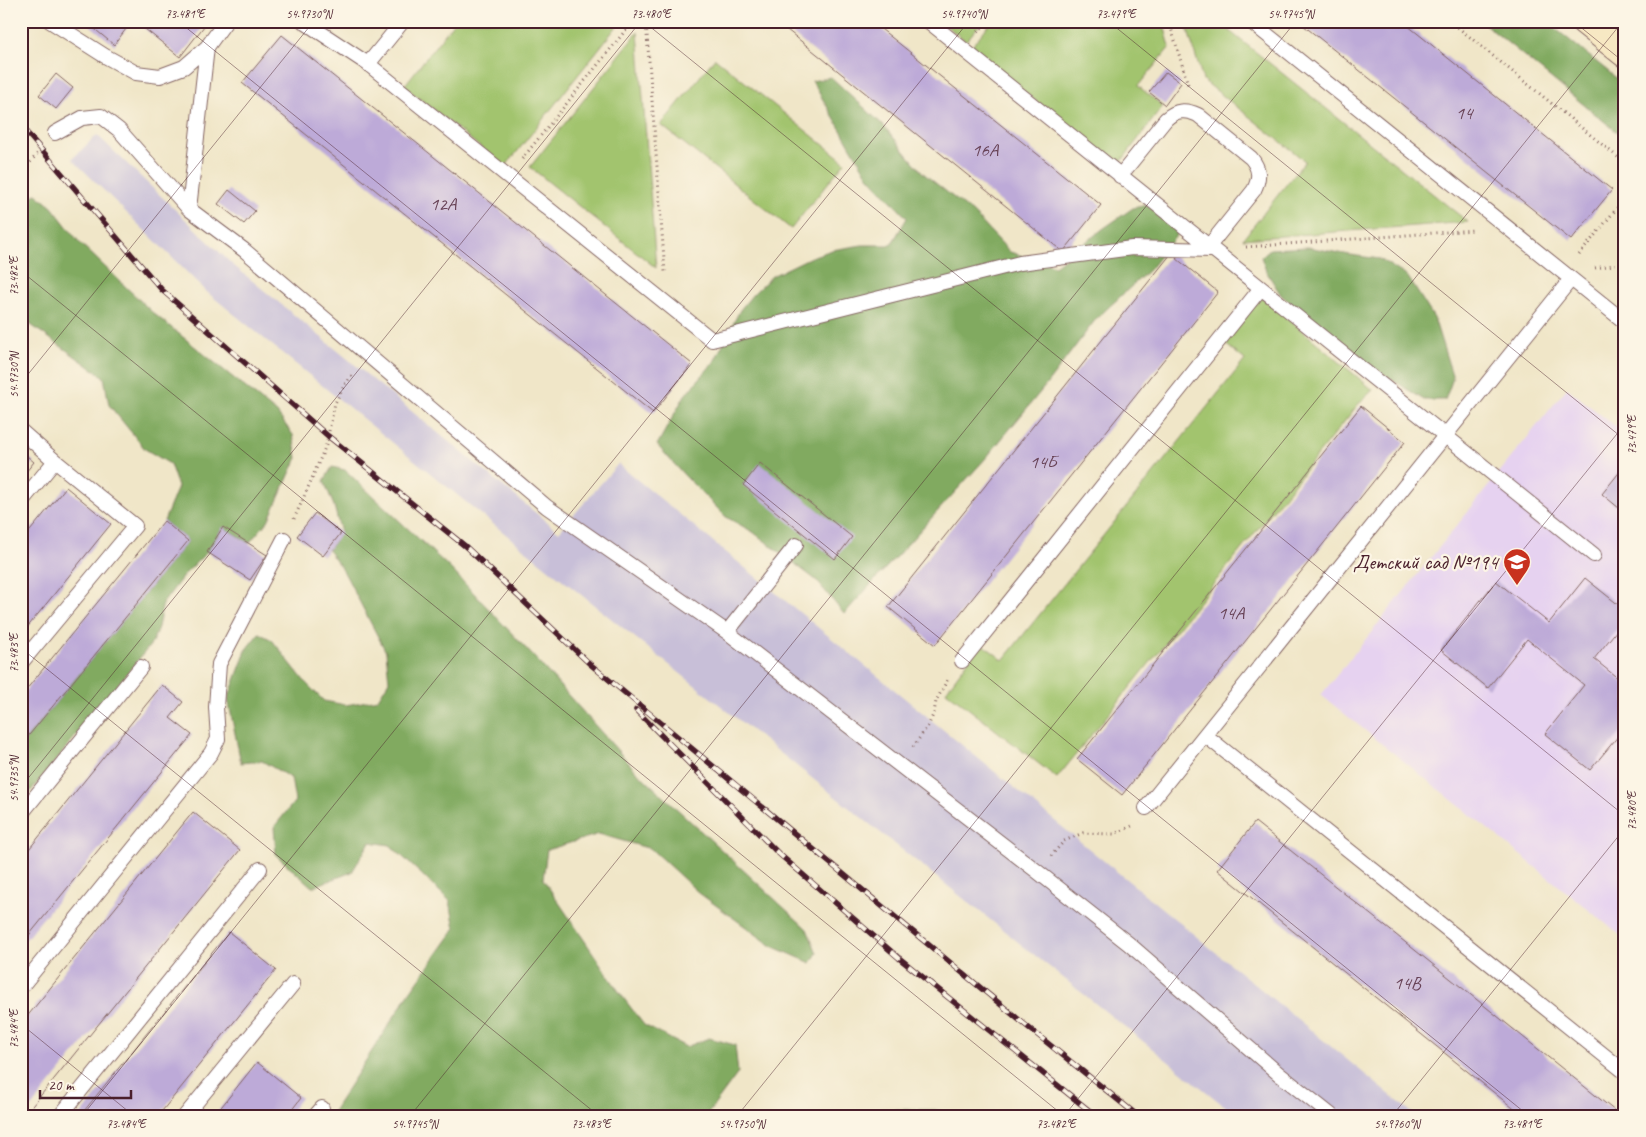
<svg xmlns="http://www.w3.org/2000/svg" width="1646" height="1137" font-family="Caveat,sans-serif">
<rect width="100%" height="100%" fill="#fcf5e5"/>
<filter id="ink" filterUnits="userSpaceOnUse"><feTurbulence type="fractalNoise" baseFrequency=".02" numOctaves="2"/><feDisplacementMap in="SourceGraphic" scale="10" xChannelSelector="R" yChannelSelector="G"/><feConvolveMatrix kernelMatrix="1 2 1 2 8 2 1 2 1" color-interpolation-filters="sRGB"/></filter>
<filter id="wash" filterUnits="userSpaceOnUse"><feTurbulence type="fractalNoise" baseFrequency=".0096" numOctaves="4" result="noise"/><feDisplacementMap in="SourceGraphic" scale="20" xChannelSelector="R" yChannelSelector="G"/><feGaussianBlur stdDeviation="1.12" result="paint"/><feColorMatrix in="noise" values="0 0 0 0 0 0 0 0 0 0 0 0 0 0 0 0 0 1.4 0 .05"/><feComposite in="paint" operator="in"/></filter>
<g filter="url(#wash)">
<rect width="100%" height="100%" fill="#f0e6c8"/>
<!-- built -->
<path fill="#e6d2f0" d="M1567,388L1625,434V939L1321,695Z"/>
<!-- industrial -->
<path fill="#c8bfd8" d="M97,135L233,265L559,532L618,464L1416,1116H1237L540,562L208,293L72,159Z"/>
<!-- green -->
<path fill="#a2c46e" stroke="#76724c" d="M455,21H621L505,167L404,86Z
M940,21H983L966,41Z
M992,21H1163L1170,47L1138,86L1163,106L1117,167L970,48Z
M1185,21H1217L1468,222L1243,239L1305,161L1203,80Z
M638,32L656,268L530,167Z
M715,58L845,162L791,229L661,125Z
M1262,297L1373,390L1361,401L1057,778L946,691L981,643L1003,660L1245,360L1223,342Z
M880,1109L935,1110L966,1116H868Z"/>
<!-- forest -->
<path fill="#81aa61" stroke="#666446" d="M1481,21H1546L1625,85V134L1622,136Z
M831,77L883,125L923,173L973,213L1010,252L1055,266L1104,228L1133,208L1148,205L1180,231L1149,270L1096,319L1046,385L986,458L844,614L816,580L753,532L726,517L686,477L657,445L685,395L714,362L740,310L753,294L772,276L811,257L832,250L862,245H891L907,218L868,176L812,81Z
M36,194L52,207L79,242L152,312L277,413L293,435L297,458L268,521L249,543L223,527L207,552L184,575L163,603L158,627L152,643L21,803V745L188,541L164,521L178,487L170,464L145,449L109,405L104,377L24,320L21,315V201Z
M1308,247L1350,255L1380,259L1408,277L1434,318L1453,378L1445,400H1424L1348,351L1281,295L1266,271L1261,257L1270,249Z
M332,467L345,470L450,568L535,658L636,771L807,929L817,953L811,963L772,946L699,893L651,849L599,834L547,850L543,879L622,996L644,1025L686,1047L709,1038L735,1045L738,1073L707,1115L330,1116L410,992L455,929L450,901L390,845L370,842L352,872L312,887L276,855L274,827L295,801L291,778L262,761L241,763L228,699L247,648L259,633L272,640L306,683L324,701L346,705L378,699L389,681L386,652L344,572L328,550L341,533L334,506L324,481Z"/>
<g id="blocks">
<!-- building -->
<path fill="#bdaad8" d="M85,21H132L114,45Z
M135,21H208L180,57Z
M776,21H871L1101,205L1063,252Z
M1298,21H1402L1612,190L1571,240Z
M282,35L692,364L653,413L242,83Z
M1166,72L1181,83L1165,105L1149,92Z
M56,74L73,88L56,109L39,95Z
M229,190L255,211L244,224L218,204Z
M1171,254L1218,292L935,645L888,607Z
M1361,406L1405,442L1122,795L1077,759Z
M21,451L34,462L21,478Z
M760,463L852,537L835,559L743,485Z
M1622,469L1625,471V513L1602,494Z
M66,487L111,524L21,635V542Z
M315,513L341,533L323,556L297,536Z
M164,521L188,541L21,745V696Z
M223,527L267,555L250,580L207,552Z
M1585,578L1625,610V620L1594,659L1625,684V728L1590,770L1545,734L1584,685L1527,639L1488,688L1441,650L1496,581L1549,623Z
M162,685L183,702L170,718L192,735L21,945V859Z
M193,812L240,850L24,1116H21V1024Z
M1255,822L1481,1003L1621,1116H1523L1217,870Z
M229,932L276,970L158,1116H80Z
M257,1062L301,1098L287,1116H214Z"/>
</g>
</g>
<g filter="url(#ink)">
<use href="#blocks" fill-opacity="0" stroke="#846562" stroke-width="1"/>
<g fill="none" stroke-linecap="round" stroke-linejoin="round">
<!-- service casing -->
<g stroke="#846562" stroke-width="16">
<path id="service" d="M50,21L105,56L136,73L160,76L184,67L207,47L226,21
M303,21L368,64
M403,21L368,64L712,340L1020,263L1132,248L1213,250
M928,21L1594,555
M1250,21L1625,322
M55,133L82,118L101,116L119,130L189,209L244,250L547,507L727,632L1038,872L1129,944L1279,1074L1332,1116
M1120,176L1166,119C1176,110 1185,109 1198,115L1251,158C1260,169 1260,178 1254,190L1209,246
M189,209L207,47
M21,431L55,461L135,526L21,663
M21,502L55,461
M727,632L796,545
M962,661L1261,288
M1205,735L1625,1072
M1146,808L1571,279
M21,814L141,667
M21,987L211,753L218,739L216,707L219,664L284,539
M60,1116L260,869
M185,1116L293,984
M315,1116L322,1108"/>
</g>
<!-- secondary casing -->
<g stroke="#846562" stroke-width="30">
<path id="secondary" d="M1585,21L1625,53"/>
</g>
<!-- path -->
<path stroke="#846562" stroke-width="3" stroke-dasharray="1 4" stroke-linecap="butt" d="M646,21L665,272
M1169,21L1189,88
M1450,21L1625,163
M978,32L988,21
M522,159L633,21
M21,174L41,149
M1246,247L1474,230
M1579,255L1625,198
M1595,268L1625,263
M294,519L310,483L326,445L335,403L345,384L354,373
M913,747L928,726L934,713L936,701L949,677
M1051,856L1064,841L1083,833L1114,834L1132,826"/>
<!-- service -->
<use href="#service" stroke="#fff" stroke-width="14"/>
<!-- secondary -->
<use href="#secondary" stroke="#f7e8c3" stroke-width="28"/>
<!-- rail casing -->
<g stroke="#4a1f2b" stroke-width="5.5">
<path id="rail" d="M21,126L162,290L328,436L465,546L590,664L1029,1028L1138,1116
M636,710L778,853L899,958L1096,1116"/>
</g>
<!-- rail -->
<use href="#rail" stroke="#fcf5e5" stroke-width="4" stroke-dasharray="11" stroke-linecap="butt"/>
</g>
</g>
<!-- ticks -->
<path fill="none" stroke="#4a1f2b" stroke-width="1" stroke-opacity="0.45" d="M178,21L1529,1116M643,21L1625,816M1108,21L1625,440M1573,21L1625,63M21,271L1064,1116M21,383L314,21M21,648L599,1116M21,787L641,21M21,1024L134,1116M82,1116L969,21M410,1116L1296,21M737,1116L1623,21M1064,1116L1625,424M1392,1116L1625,828"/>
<!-- icons -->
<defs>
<g id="school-pin" transform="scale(1.4375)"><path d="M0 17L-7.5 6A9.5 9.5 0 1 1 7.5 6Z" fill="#c8321e" stroke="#fcf5e5"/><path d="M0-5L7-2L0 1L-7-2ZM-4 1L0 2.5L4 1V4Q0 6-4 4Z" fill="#fff"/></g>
</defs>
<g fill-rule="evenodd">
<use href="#school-pin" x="1517" y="562"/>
</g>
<g text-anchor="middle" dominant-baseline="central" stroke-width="4.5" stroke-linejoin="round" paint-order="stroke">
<!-- number labels -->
<g font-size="19" fill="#674256">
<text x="1464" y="113">14</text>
<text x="985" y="150">16А</text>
<text x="443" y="204">12А</text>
<text x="1043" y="462">14Б</text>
<text x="1231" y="613">14А</text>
<text x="1407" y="983">14В</text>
</g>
<!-- poi labels -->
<g font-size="21" fill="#4a1f2b" stroke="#fcf5e5" text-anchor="end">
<text x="1498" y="562">Детский сад №194</text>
</g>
</g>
<!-- margin -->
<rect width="1646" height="1137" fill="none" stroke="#fcf5e5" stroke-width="55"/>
<!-- scale -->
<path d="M40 1090v8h91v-8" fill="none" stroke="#4a1f2b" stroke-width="2.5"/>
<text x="48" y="1090" font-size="15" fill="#4a1f2b" stroke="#fcf5e5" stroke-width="4" paint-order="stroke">20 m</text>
<rect x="28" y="28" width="1590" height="1082" fill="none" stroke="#4a1f2b" stroke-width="2"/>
<g font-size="12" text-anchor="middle" fill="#4a1f2b">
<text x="185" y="18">73.481°E</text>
<text x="309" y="18">54.9730°N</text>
<text x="651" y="18">73.480°E</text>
<text x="964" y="18">54.9740°N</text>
<text x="1116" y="18">73.479°E</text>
<text x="1291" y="18">54.9745°N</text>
<text transform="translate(14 276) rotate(-90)" y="4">73.482°E</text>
<text transform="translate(14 375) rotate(-90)" y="4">54.9730°N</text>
<text transform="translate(1632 435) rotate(-90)" y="4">73.479°E</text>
<text transform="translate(14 653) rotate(-90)" y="4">73.483°E</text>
<text transform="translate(14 779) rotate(-90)" y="4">54.9735°N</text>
<text transform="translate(1632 811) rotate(-90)" y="4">73.480°E</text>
<text transform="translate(14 1029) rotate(-90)" y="4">73.484°E</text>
<text x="126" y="1128">73.484°E</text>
<text x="415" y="1128">54.9745°N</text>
<text x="591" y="1128">73.483°E</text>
<text x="742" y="1128">54.9750°N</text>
<text x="1056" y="1128">73.482°E</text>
<text x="1397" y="1128">54.9760°N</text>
<text x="1522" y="1128">73.481°E</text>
</g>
</svg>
